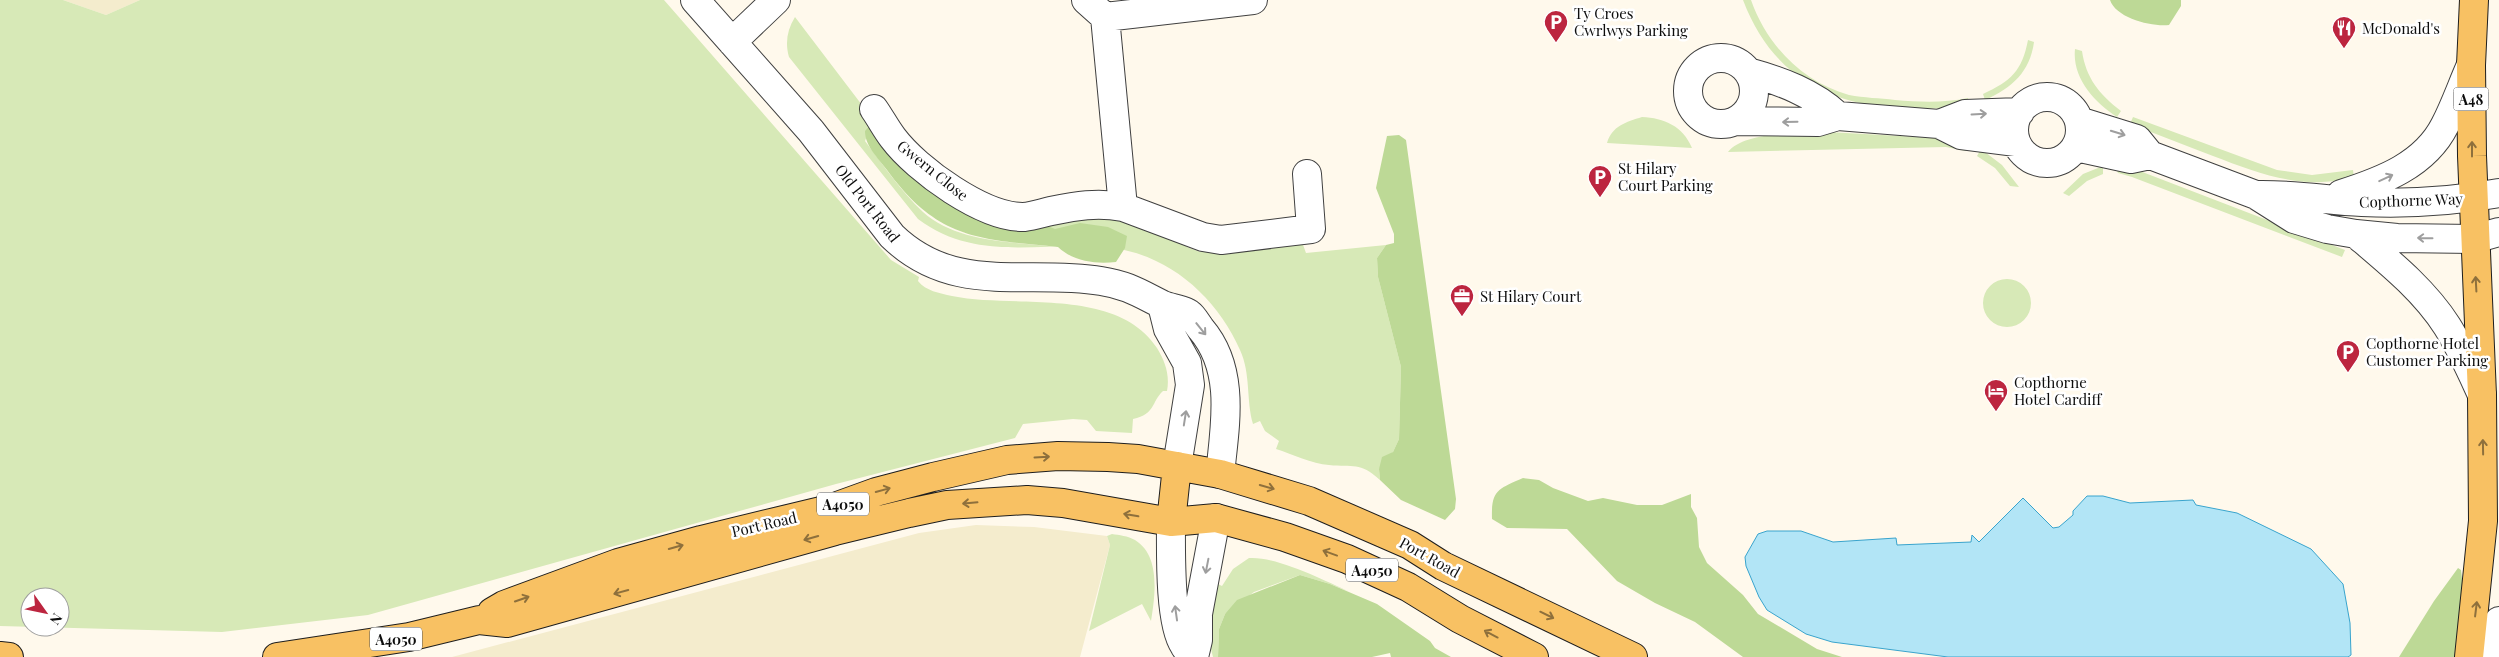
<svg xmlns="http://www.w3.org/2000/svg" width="2499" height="657" font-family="'Playfair Display',serif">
<rect width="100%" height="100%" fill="#fff9ec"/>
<!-- farmland -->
<path fill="#f4eccd" d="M63,0H140L106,15Z
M976,525L1034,527L1107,536L1110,545L1080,657H452L919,533Z"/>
<!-- green -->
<path fill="#d7e9b7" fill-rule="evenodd" d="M0,0H63L106,15L140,0H664L891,260L919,277L918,281C926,291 939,293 952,296C1014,309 1116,286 1157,348C1165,361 1170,375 1167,391H1163C1151,402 1156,414 1133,419L1132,433L1096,431L1087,420L1073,419L1023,424L1015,438L836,484L368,615L222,632L0,626ZM30,597H60V627H30Z
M1743,0H1751C1767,45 1802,82 1849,95C1864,98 1880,98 1895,100C1920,102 1944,103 1968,98L1970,106C1872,116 1782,103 1743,0Z
M795,17L865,109L872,123L865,141C883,165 901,191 923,212C957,243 1015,242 1058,247L1035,226L1065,217H1108L1173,239L1174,237L1187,247L1200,252L1291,239L1302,242L1306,253L1386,245L1377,258L1378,277L1401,367L1399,439L1393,452L1379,469L1380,480C1359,461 1354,468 1329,465C1312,464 1292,454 1276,449L1279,441L1265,431L1260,421L1253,424C1246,400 1251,374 1240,350C1217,298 1171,256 1113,248C1044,240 978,264 918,219L789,57C785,43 787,30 795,17Z
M2028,40L2034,42C2030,72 2012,88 1985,100L1983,94C2011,81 2022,71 2028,40Z
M2075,49L2082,51C2086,78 2099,94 2121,111L2117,117C2094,102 2072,78 2075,49Z
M1642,117C1664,118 1683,126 1692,148L1607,143C1612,126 1626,122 1642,117Z
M2133,117L2277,170L2312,175L2353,170L2354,177C2304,191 2260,174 2213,156C2185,145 2158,135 2130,124Z
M1828,132L1936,138L1969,143L1966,151L1946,147L1728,152C1744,131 1804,133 1828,132Z
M1981,149L2002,165L2019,187L2010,186L1995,168L1977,156Z
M2103,166V174L2087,181L2069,196L2063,193L2083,174Z
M2115,167L2132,168L2345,250L2342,257L2132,177L2118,173Z
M1983 303a24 24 0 1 1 48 0a24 24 0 1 1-48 0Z
M1112,534C1119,535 1128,536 1135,540C1161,556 1155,596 1151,621L1142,604L1089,631L1110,545L1107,536Z
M1249,558C1278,556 1327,582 1355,594L1330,584L1300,575L1254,592L1225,614L1219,629L1218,657H1213L1208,637L1216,583L1222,586L1233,569Z"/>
<!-- forest -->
<path fill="#bdd996" d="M2110,0H2181V6L2169,25C2151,27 2116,18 2110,0Z
M872,123L885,136L1035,221L1055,229L1080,223L1108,227L1127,236L1125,248L1116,262C1096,264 1074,262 1058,247C979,239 938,240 887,170C878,158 865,146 865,131Z
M1399,135L1406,140L1456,499L1455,509L1445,520L1401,500L1380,480L1379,469L1382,457L1393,452L1399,439L1401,367L1378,277L1377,258L1386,245L1394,243V234L1376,188L1387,136Z
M1523,478L1539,480L1553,488L1588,501L1603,498L1637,505H1662L1691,494V507L1697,518L1699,547L1707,563L1743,595L1758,614L1817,649L1842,657H1743L1695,622L1655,603L1617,581L1567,529L1507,528L1492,519C1491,490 1498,489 1523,478Z
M2458,568L2461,570L2464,597L2458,657H2399L2434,601Z
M1300,575L1330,584L1377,604L1430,641L1435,648L1451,657H1391L1390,653L1372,657H1218L1219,629L1225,614L1237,600Z"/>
<!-- water -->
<path fill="#b2e5f6" stroke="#39a4cd" d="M2087,496H2103L2130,503L2193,500L2196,505L2237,513L2311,549L2343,584L2350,623L2351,655L2348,657H1948L1832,642L1806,634L1767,610L1759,597L1746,566L1745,557L1758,534L1767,531H1801L1833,542L1896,538L1897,545L1971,542L1972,535L1979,542L2023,498L2053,528L2059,527L2073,515V511Z"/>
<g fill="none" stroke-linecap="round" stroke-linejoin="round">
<!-- minor casing -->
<g stroke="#404040" stroke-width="30">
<path id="minor" d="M695,0L811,131L892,236C954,296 1026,269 1101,281C1127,285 1139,293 1161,304C1168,308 1178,308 1186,312C1192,314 1197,324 1201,329C1236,370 1225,425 1220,474
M1086,0L1105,17L1253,0
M1105,17L1123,207L1203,237L1221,240L1311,229L1307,174
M732,42L776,0
M1688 91a33 33 0 1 1 66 0a33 33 0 1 1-66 0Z
M1748,72C1781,81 1813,93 1838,116
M2014 130a33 33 0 1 1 66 0a33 33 0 1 1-66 0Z
M874,109C881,119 886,129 893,138C917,170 984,218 1024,217C1033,216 1042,213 1051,211C1076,206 1097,202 1123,207
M1735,121L1818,122L1838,116L1939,124L1961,135L2016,142
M2079,121L2137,139L2150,155L2256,195L2294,219L2327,229L2356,234L2397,238L2474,239L2499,232
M1939,124L1965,114L2020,112
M2076,147L2131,159L2150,155
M2341,194C2382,181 2425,165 2445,125C2455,106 2462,85 2471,65
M2256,195C2292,194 2326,200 2362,202C2407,204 2455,201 2499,193
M2356,234C2389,262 2424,290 2447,326C2461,348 2471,371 2482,395
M1162,305L1168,329L1187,363L1190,385L1177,466
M1171,522C1171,549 1169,623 1184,645C1186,650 1191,653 1194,657
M1194,657L1198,640V614L1216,518
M2494,657L2499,621"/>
</g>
<!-- major casing -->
<g stroke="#1e1e1e" stroke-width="30">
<path id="major" d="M1171,522L1177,466
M492,612L504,605L618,563L701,540L829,509L876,492L933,477L1007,460L1058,456L1108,457L1138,459L1220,474L1309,501L1410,545L1443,566L1633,657
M0,656L9,657
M277,657L409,637L479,620L507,623L835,531L909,513L947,505L1027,500L1063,503L1171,522L1216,518L1285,537L1347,559L1408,587L1460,619L1534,657
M2469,657L2483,521L2482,395L2472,156L2471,65L2474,0"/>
</g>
<!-- minor -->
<use href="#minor" stroke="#fff" stroke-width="28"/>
<!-- major -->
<use href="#major" stroke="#f8c163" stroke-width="28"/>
</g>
<!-- one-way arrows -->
<defs><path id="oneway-shaft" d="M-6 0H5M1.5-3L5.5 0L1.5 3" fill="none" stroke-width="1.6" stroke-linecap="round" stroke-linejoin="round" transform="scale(1.25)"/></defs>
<g stroke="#9e9e9e">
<use href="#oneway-shaft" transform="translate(1979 114) rotate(-3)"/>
<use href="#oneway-shaft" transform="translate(1790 122) rotate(179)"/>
<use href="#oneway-shaft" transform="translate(2118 133) rotate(17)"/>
<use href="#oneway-shaft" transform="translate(2386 178) rotate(-25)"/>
<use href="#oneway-shaft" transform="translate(2425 238) rotate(-179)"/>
<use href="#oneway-shaft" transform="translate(1201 329) rotate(51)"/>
<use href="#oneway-shaft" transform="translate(1185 418) rotate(-81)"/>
<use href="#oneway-shaft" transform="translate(1207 566) rotate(101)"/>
<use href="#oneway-shaft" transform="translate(1176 613) rotate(-98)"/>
</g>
<g stroke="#8e703c">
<use href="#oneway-shaft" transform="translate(2472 149) rotate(-90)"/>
<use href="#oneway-shaft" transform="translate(2476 284) rotate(-93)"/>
<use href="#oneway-shaft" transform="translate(2483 447) rotate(-91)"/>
<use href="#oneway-shaft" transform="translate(1042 457) rotate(-3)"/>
<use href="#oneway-shaft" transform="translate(1267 487) rotate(16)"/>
<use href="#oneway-shaft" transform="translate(883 490) rotate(-15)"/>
<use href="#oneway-shaft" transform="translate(970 503) rotate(175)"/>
<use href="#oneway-shaft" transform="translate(1131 515) rotate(-170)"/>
<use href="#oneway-shaft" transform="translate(811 538) rotate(164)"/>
<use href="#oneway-shaft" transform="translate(676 547) rotate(-16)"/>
<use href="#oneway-shaft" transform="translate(1330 553) rotate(-160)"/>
<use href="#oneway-shaft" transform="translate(621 592) rotate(165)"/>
<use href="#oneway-shaft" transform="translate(522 599) rotate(-19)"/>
<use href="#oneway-shaft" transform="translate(2476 609) rotate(-83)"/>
<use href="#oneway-shaft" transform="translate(1547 615) rotate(26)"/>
<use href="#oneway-shaft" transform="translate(1491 634) rotate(-152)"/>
</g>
<!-- icons -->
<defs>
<g id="parking-pin" transform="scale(1.25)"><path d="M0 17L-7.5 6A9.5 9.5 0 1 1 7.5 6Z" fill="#bc253f" stroke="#fff"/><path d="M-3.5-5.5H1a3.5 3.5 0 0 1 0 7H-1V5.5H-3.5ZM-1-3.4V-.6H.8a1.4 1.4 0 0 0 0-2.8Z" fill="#fff"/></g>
<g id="restaurant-pin" transform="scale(1.25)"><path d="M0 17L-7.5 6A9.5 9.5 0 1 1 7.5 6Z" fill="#bc253f" stroke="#fff"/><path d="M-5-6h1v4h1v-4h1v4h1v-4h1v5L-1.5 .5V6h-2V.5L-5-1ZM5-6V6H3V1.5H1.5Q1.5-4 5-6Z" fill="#fff"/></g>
<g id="office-pin" transform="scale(1.25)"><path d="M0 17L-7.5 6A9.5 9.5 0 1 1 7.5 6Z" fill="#bc253f" stroke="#fff"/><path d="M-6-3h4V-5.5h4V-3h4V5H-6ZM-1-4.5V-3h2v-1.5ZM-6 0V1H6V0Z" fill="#fff"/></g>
<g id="hotel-pin" transform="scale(1.25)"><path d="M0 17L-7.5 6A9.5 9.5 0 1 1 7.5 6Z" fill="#bc253f" stroke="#fff"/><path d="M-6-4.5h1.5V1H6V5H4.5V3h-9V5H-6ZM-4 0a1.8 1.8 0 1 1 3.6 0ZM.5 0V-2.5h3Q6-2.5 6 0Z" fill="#fff"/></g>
</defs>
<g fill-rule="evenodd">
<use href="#parking-pin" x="1556" y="22"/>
<use href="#restaurant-pin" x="2344" y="28"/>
<use href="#parking-pin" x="1600" y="177"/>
<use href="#office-pin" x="1462" y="296"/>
<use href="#parking-pin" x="2348" y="352"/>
<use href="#hotel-pin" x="1996" y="391"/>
</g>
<g text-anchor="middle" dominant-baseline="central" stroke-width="5" stroke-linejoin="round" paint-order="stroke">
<!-- shield labels -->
<g fill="#fff" stroke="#565656" stroke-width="1">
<rect x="2453.5" y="87.5" width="35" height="23" rx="4"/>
<rect x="817" y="492.5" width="52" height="23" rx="4"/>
<rect x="1346" y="558.5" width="52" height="23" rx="4"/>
<rect x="370" y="627.5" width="52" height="23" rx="4"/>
</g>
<g font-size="14" font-weight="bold" fill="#0d0d0d">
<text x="2471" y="99">A48</text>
<text x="843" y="504">A4050</text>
<text x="1372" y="570">A4050</text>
<text x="396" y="639">A4050</text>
</g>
<!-- poi labels -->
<g font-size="15" fill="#0d0d0d" stroke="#fff" text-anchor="start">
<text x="1574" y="13">Ty Croes<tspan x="1574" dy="17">Cwrlwys Parking</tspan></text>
<text x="2362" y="28">McDonald's</text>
<text x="1618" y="168">St Hilary<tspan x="1618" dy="17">Court Parking</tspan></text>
<text x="1480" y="296">St Hilary Court</text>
<text x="2366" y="343">Copthorne Hotel<tspan x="2366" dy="17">Customer Parking</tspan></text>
<text x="2014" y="382">Copthorne<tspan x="2014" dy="17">Hotel Cardiff</tspan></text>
</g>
<!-- street labels -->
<g font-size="15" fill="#0d0d0d" stroke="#fff">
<text transform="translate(933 170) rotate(39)">Gwern Close</text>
<text transform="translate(2411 200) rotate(-2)">Copthorne Way</text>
<text transform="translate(868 203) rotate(52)">Old Port Road</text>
<text transform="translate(764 524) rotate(-13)">Port Road</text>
<text transform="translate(1430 557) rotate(29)">Port Road</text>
</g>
</g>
<!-- north arrow -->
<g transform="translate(45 612) rotate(123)"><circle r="24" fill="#ffffff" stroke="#9e9e9e"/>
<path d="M0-4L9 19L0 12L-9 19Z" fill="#bc253f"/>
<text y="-8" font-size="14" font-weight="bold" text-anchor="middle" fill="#0d0d0d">N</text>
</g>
</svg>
